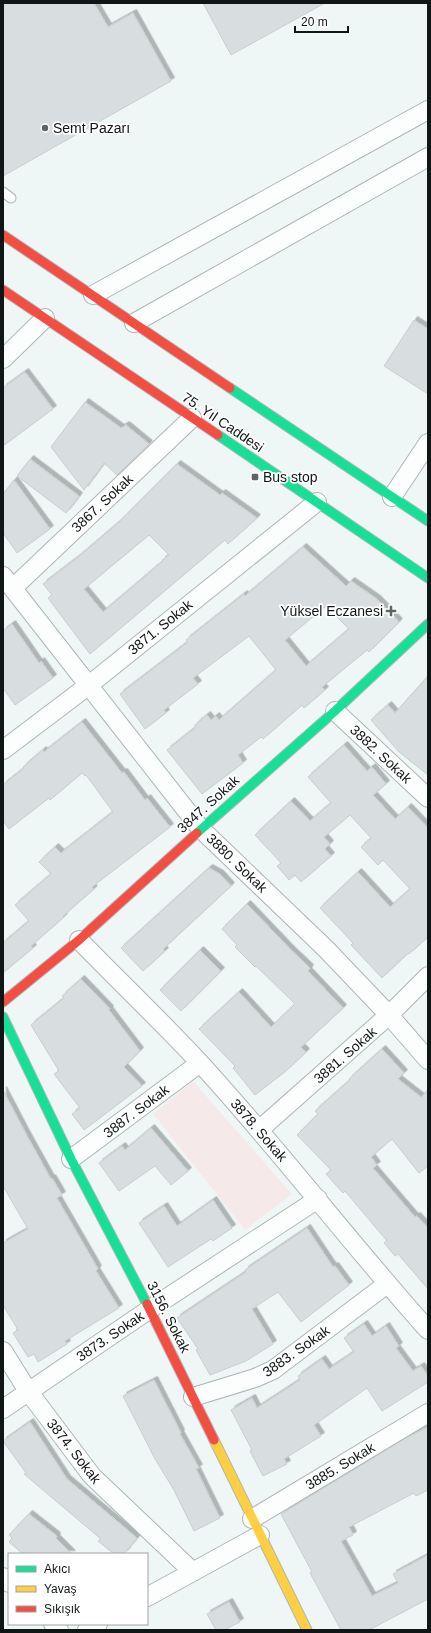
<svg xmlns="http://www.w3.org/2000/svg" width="431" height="1633" font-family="Helvetica,sans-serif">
<defs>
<filter id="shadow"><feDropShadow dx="3.5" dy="-3.5" stdDeviation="0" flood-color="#0004"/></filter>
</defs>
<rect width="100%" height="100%" fill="#eef6f6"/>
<!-- green -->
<path fill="#f5eae9" d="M193,1081L292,1194L245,1230L153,1114Z"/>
<!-- building -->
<path fill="#d8dedf" stroke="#c8cece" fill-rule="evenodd" filter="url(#shadow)" d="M3,3H94L108,27L133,13L171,81L3,176Z
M203,3H325L231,55Z
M414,320L428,329V394L384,366Z
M25,372L53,409L3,446V388Z
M85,402L121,428L126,425L149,444L117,475L104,463L84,490L51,447Z
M30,459L79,496L66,513L17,476Z
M177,464L220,495L222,493L257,518L228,544L225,540L90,654L48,598L52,595L43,584L77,558L117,524ZM149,535L169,555L162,560L163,561L103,612L84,589Z
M14,480L50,529L17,553L3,533V494Z
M303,547L346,586L351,581L377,599L399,622L369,652L367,650L322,687L325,690L304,708L302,705L263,739L261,737L238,755L243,763L202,794L167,750L195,728V725L207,715L211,720L216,716L219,720L276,670L249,636L193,678L198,684L164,710L166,713L145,729L120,694L188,642L186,640L244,594L245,596ZM326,606L349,629L306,666L285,640Z
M12,624L39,663L41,661L53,678L15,705L3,688V631Z
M428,676V775L399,752L371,720L388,705L395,713Z
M82,722L122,773L124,772L145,800L147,798L170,827L92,887L94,889L63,916L64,917L31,946L33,948L3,973V943L29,921L15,905L51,874L39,862L55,847L61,853L113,812L86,775L85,776L82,773L50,800L49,798L9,829L3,821V785L24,768L23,767L43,750L44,752Z
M344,745L367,771L372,767L386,784L373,795L395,819L408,807L428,828V937L409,954L408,953L382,978L351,945L353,943L320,908L358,872L390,907L410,889L383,860L378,865L361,847L371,838L350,815L324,837L330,844L325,849L331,856L301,882L295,875L289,880L277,866L281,863L255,835L291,801L310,821L331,803L308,777Z
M209,868L220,874L231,886L163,949L165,951L143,971L121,948Z
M247,904L291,950L310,968L308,971L343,1008L301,1047L306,1052L286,1071L255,1095L233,1068L235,1066L199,1029L239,992L271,1027L295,1004L256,966L255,967L235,947L237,945L222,929Z
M200,950L221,971L181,1011L160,990Z
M81,979L110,1009L109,1010L140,1051L124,1067L142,1086L84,1130L72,1114L80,1108L54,1074L59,1071L31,1025L64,998L62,996Z
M382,1049L404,1073L398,1079L421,1097L428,1091V1166L419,1173L392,1139L371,1157L377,1165L373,1168L415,1217L417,1216L428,1228V1289L398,1254L395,1256L384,1243L387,1241L345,1191L343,1193L326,1174L331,1170L297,1135L318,1114L315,1111L350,1080L349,1079Z
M3,1090L26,1134L51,1179L52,1178L62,1195L57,1198L98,1269L96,1271L119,1308L65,1341L67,1344L38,1362L34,1354L28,1357L13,1333L18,1330L3,1305V1243L28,1229L3,1186Z
M151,1128L188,1171L171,1185L155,1166L119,1191L99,1163L122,1146L125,1150Z
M213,1200L232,1228L213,1241L211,1239L168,1267L139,1223L164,1206L177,1226Z
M307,1228L333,1267L335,1266L349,1285L301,1322L278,1292L252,1309L273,1344L246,1361L210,1375L196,1350L198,1349L177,1318L246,1272L245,1270Z
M364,1324L372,1336L386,1326L399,1346L396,1348L413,1371L421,1366L428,1376V1382L382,1411L367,1388L314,1425L321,1436L284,1459L287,1464L263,1476L250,1451L252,1450L231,1410L252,1398L257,1408L300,1380L298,1376L322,1359L329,1369L354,1352L344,1338Z
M154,1380L181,1433L180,1434L199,1468L196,1469L220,1518L194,1531L174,1490L155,1459L123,1396Z
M30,1422L67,1479L137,1538L124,1554H114L98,1541L101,1539L24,1474L26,1473L3,1441Z
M428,1427V1490L416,1496L414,1493L349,1527L353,1535L341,1541L372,1596L398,1583L393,1574L428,1555V1599L369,1630H341L310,1573L312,1572L281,1514L406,1438Z
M29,1514L57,1536L56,1538L72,1554H23L9,1542L12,1538L9,1535Z
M229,1602L240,1622L224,1630H216L207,1614Z"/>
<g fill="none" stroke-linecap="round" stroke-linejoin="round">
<!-- lane casing -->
<g stroke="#afb5b5" stroke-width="11">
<path id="lane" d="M3,192L11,198"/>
</g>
<!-- street casing -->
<g stroke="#afb5b5" stroke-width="20">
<path id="street" d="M93,295L428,110
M134,323L428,157
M3,359L45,318
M392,497L428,443
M3,576L201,829L326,949L389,1015L428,1060
M13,588L192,418
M335,711L428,798
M3,750L89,685L317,502
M79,940C119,981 161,1021 200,1063C279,1149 350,1243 428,1330
M259,1130L389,1015L428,976
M71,1159L200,1063
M3,1351L28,1391L92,1476L193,1572
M193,1397L255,1378L273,1370L387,1284
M3,1409L150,1309L318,1199
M252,1519L428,1413
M3,1577L9,1583
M147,1597L260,1535
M53,1624L59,1630
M87,1630L98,1624"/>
</g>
<!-- fast casing -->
<g stroke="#afb5b5" stroke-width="11">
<path id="fast" d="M230,388L428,521
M218,435L428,578
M197,833L335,711L428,624
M3,1017L71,1159L147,1304"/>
</g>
<!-- slow casing -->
<g stroke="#afb5b5" stroke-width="11">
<path id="slow" d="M214,1440L307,1630"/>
</g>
<!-- jam casing -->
<g stroke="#afb5b5" stroke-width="11">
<path id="jam" d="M3,235L230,388
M3,290L218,435
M3,1002L79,940L197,833
M147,1304L214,1440"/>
</g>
<!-- lane -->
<use href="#lane" stroke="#fcfefe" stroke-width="9"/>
<!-- street -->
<use href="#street" stroke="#fcfefe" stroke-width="18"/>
<!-- fast -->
<use href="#fast" stroke="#16e098" stroke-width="9"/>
<!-- slow -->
<use href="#slow" stroke="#ffcf43" stroke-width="9"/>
<!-- jam -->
<use href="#jam" stroke="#f24e42" stroke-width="9"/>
</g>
<!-- markers -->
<g fill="#5e6464" stroke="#fff" stroke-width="1.5">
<circle cx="45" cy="128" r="4"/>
<rect x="251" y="473" width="8" height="8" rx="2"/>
<path d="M389 605h4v4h4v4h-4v4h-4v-4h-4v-4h4z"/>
</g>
<g text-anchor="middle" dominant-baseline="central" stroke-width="3.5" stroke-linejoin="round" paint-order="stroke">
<!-- poi labels -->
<g font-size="14" fill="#101515" stroke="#fff" text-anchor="start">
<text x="53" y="128">Semt Pazarı</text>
<text x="263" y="477">Bus stop</text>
<text x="383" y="611" text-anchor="end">Yüksel Eczanesi</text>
</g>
<!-- street labels -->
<g font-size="14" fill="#101515" stroke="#fff">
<text transform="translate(223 422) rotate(34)">75. Yıl Caddesi</text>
<text transform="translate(102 503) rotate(-43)">3867. Sokak</text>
<text transform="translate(160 627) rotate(-39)">3871. Sokak</text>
<text transform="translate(381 754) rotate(43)">3882. Sokak</text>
<text transform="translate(208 804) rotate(-42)">3847. Sokak</text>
<text transform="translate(237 863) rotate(44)">3880. Sokak</text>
<text transform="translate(345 1055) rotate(-41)">3881. Sokak</text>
<text transform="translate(136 1111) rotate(-37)">3887. Sokak</text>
<text transform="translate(259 1130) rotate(49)">3878. Sokak</text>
<text transform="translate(169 1317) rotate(63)">3156. Sokak</text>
<text transform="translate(110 1336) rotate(-34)">3873. Sokak</text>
<text transform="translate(296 1351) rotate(-35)">3883. Sokak</text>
<text transform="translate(74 1451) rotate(52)">3874. Sokak</text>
<text transform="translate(340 1466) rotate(-31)">3885. Sokak</text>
</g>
</g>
<!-- border -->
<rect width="431" height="1633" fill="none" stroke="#101515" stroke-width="8"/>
<!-- legend -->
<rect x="8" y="1553" width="140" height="72" fill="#ffffff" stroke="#9fa1a1"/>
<rect x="16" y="1566" width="20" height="6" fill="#16e098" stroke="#9fa1a1"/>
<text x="44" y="1573" font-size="12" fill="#101515">Akıcı</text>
<rect x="16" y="1586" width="20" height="6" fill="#ffcf43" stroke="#9fa1a1"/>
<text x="44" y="1593" font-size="12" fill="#101515">Yavaş</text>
<rect x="16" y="1606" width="20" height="6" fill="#f24e42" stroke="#9fa1a1"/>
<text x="44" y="1613" font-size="12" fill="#101515">Sıkışık</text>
<!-- scale -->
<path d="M295 26v6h53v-6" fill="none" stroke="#101515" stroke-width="2"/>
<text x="301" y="26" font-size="12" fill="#101515" stroke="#ffffff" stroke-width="3" paint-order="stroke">20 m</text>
</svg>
